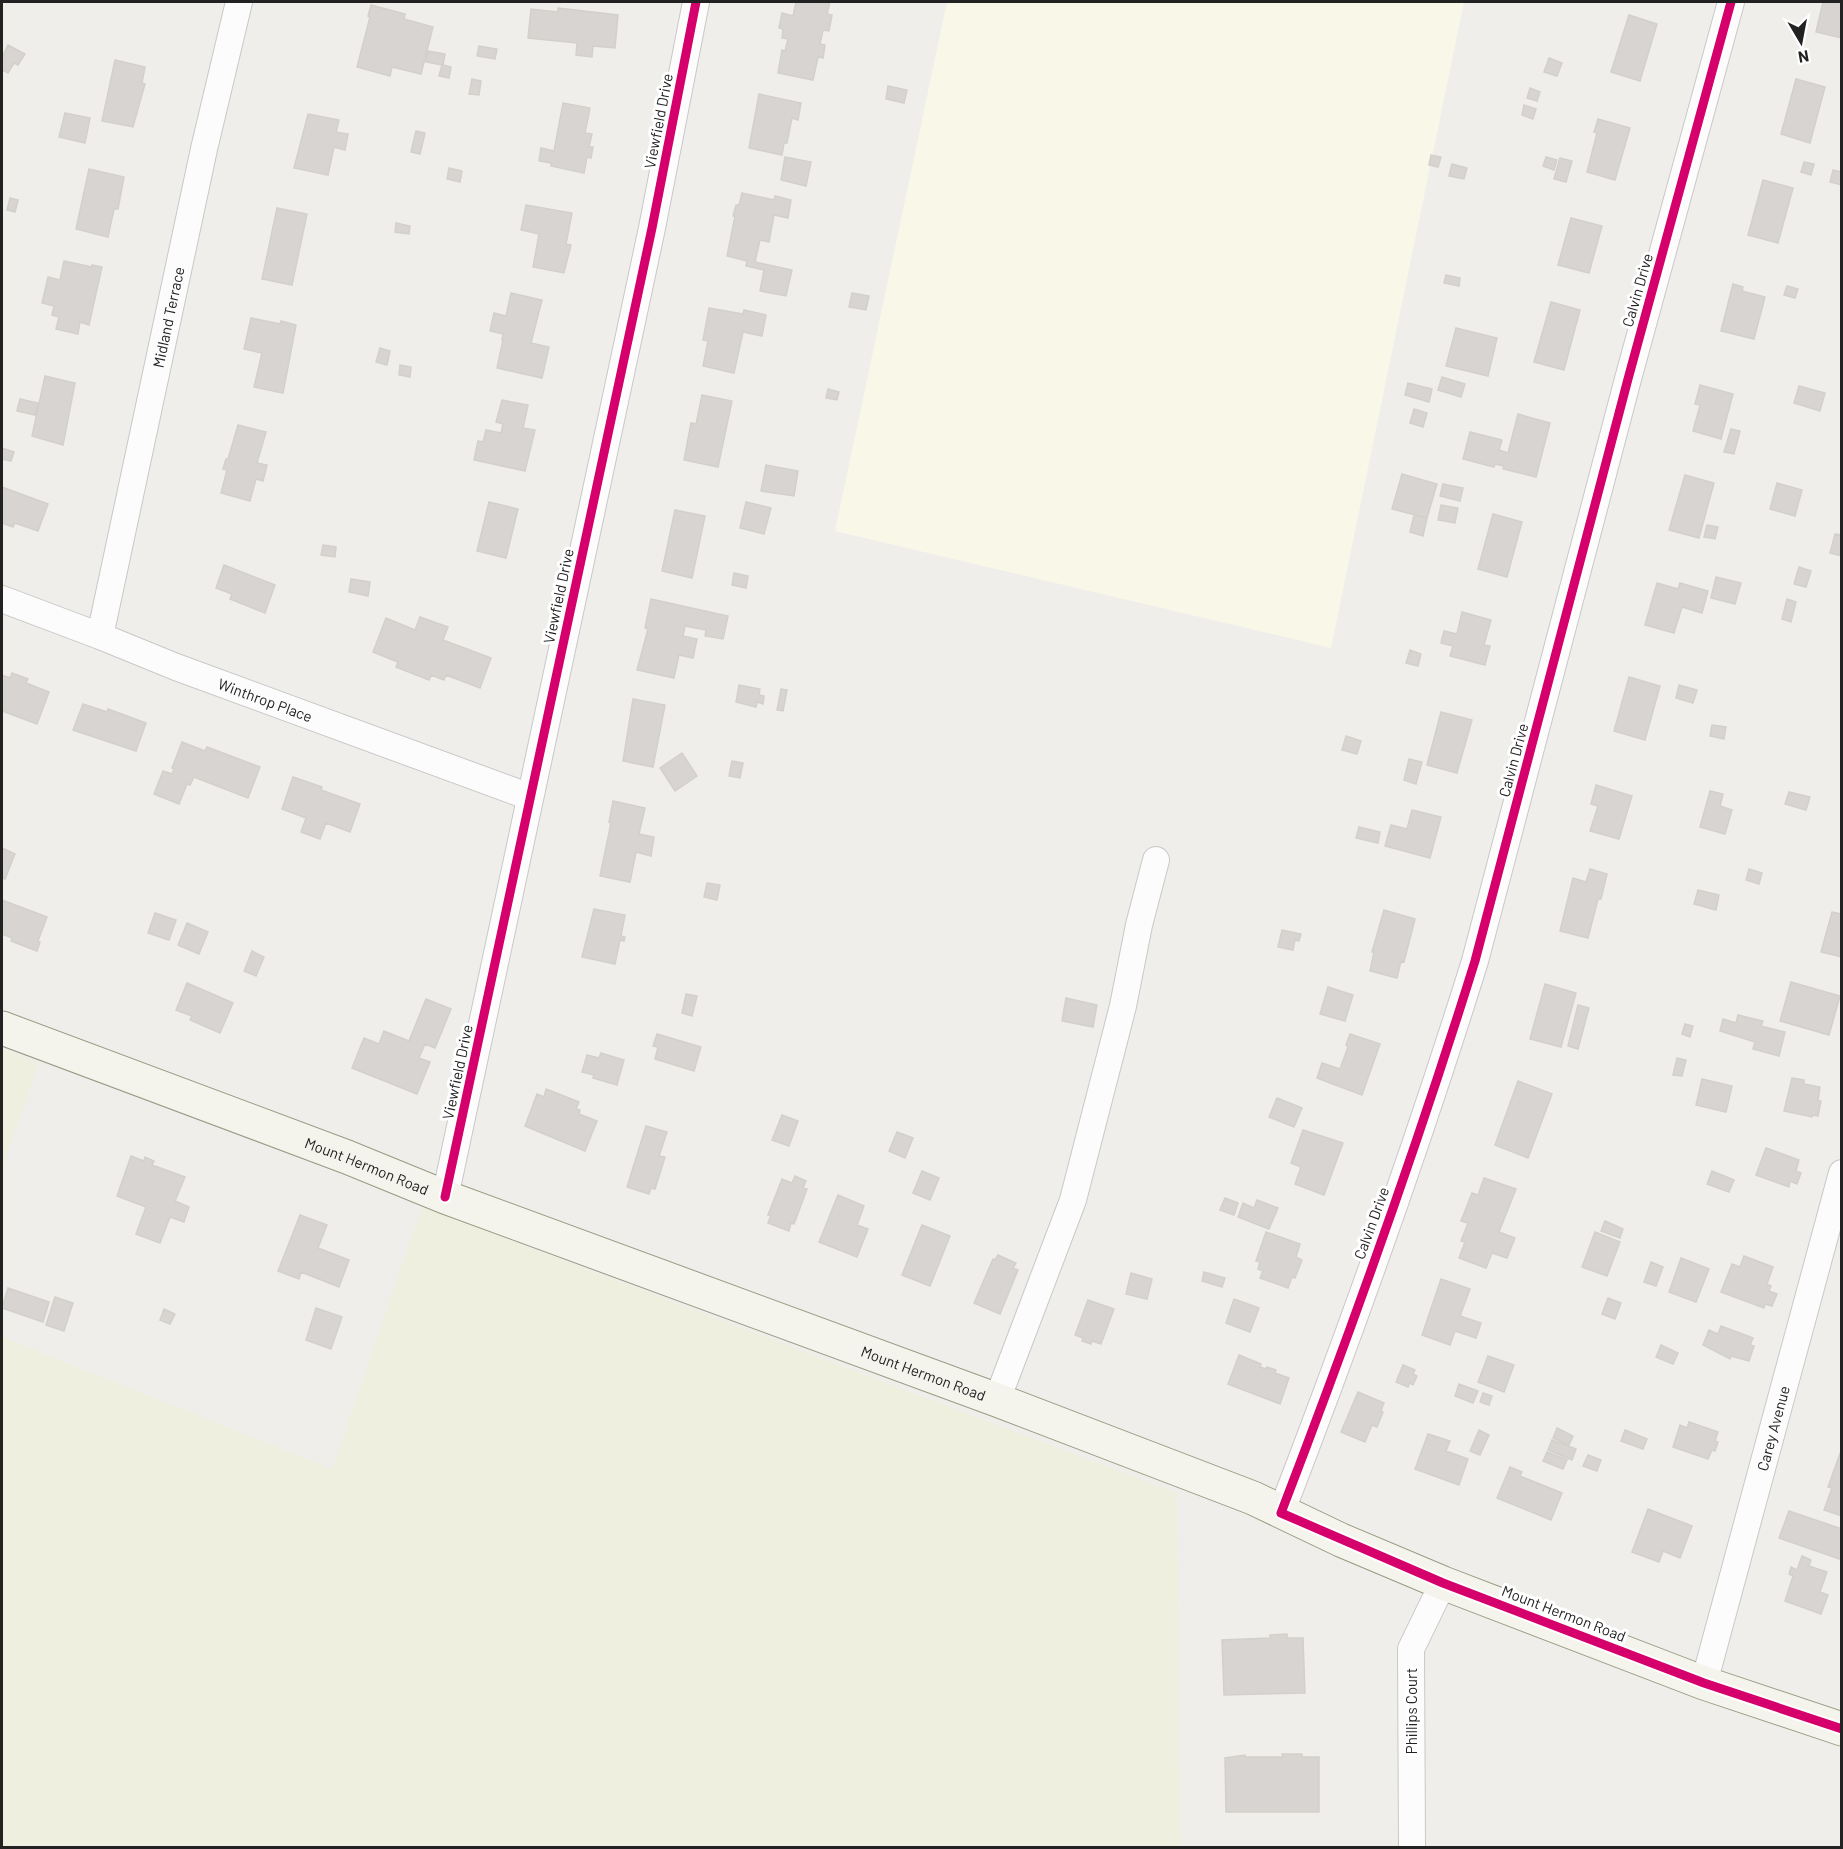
<svg xmlns="http://www.w3.org/2000/svg" width="1843" height="1849" font-family="Barlow,sans-serif">
<rect width="100%" height="100%" fill="#f0eeeb"/>
<!-- education -->
<path fill="#f8f7e8" d="M947,2H1464L1331,648L835,531Z"/>
<!-- farmland -->
<path fill="#efefdf" d="M2,1049L39,1063L2,1168Z
M422,1207L1177,1493L1181,1847H2V1337L332,1469Z"/>
<!-- building -->
<path fill="#d7d4d2" stroke="#d3d0cc" stroke-width="1.5" d="M796,2H830L827,14L832,15L829,31L823,30L820,44L825,45L823,58L818,57L813,80L778,73L782,50L785,51L788,39L782,38L783,29L779,28L782,13L793,16Z
M1823,2H1842V38L1816,32Z
M371,5L405,14L404,19L433,27L421,74L392,67L390,76L357,67L370,17L368,16Z
M558,8L618,15L615,48L593,46L592,57L576,55L577,43L528,38L531,9L558,12Z
M1629,15L1657,24L1640,81L1611,72Z
M8,45L25,54L18,65L14,63L8,73L2,70V57Z
M479,46L497,49L495,59L477,56Z
M428,51L445,54L443,65L451,67L449,78L439,76L442,65L426,62Z
M1549,58L1562,63L1557,76L1544,72Z
M115,60L145,67L142,83L145,84L133,127L102,121Z
M472,79L481,81L479,95L469,94Z
M1796,79L1825,87L1810,143L1781,134Z
M888,86L907,90L904,103L886,99Z
M1530,88L1540,92L1537,101L1527,98Z
M759,94L801,103L798,120L792,118L787,143H784L782,155L749,148Z
M563,103L590,108L585,133L592,134L589,147H593L591,158L587,157L584,173L551,166V163L539,161L541,148L554,151Z
M1524,105L1536,109L1533,119L1522,115Z
M65,113L90,118L85,143L59,137Z
M308,114L339,120L336,132L348,134L345,150L334,147L328,175L294,168Z
M1598,119L1630,128L1615,180L1587,172L1597,133L1594,132Z
M416,131L425,133L420,154L411,152Z
M1431,155L1441,157L1438,167L1429,165Z
M785,157L811,162L806,186L781,180Z
M1546,157L1557,160L1554,170L1543,166Z
M1560,158L1572,161L1566,182L1554,179Z
M1804,162L1814,164L1811,175L1801,172Z
M1452,164L1467,168L1464,179L1449,176Z
M449,168L462,171L460,182L447,179Z
M89,169L124,177L118,209H114L108,237L76,229Z
M1833,170L1842,172V185L1830,182Z
M1763,180L1793,188L1778,243L1748,235Z
M742,193L774,200L775,196L791,200L788,218L774,215L769,242L760,240L755,262L792,270L786,296L760,291L764,270L746,266L747,261L727,256L735,216H733L736,205H739Z
M10,198L18,200L15,212L7,210Z
M526,205L572,213L566,244L571,245L564,273L533,267L539,234L521,230Z
M277,208L307,214L292,285L262,279Z
M1571,218L1602,226L1589,273L1558,265Z
M396,223L410,226L409,234L395,232Z
M64,261L92,267V265L102,267L89,325L80,322L78,334L56,329L59,317L52,315L54,306L42,303L48,277L60,280Z
M1446,275L1460,278L1459,286L1444,283Z
M1733,284L1743,287L1742,291L1765,297L1754,339L1721,331Z
M1787,286L1798,289L1795,298L1784,295Z
M511,293L542,300L531,343L549,347L542,378L497,368L503,340H502L503,334L490,331L494,313L506,316Z
M852,293L869,296L866,310L849,307Z
M1551,302L1580,310L1564,370L1534,362Z
M709,308L743,314L744,310L766,315L762,336L743,332L734,373L703,366L708,341L703,340Z
M251,318L280,324L281,321L296,325L283,393L254,387L262,353L244,349Z
M1456,328L1497,338L1488,376L1446,366Z
M380,348L390,351L387,365L376,362Z
M400,365L411,367L410,377L399,375Z
M45,376L75,383L63,445L32,436Z
M1442,377L1465,384L1461,397L1438,390Z
M1408,383L1432,389L1429,402L1405,395Z
M1700,385L1733,394L1721,439L1693,431L1700,405L1695,404Z
M1799,386L1825,393L1820,411L1794,403Z
M828,389L839,392L837,400L826,398Z
M702,395L732,401L718,467L684,460L691,423L696,424Z
M20,399L38,403L35,415L17,411Z
M502,400L528,405L523,428L535,430L525,471L474,460L478,441L483,442L486,430L501,433L503,424L496,422Z
M1414,409L1427,413L1423,427L1410,423Z
M1518,414L1550,423L1536,477L1503,469L1504,466L1495,464L1494,467L1463,459L1470,432L1502,440L1499,450L1508,453Z
M238,425L266,432L257,463L267,465L263,481L256,479L250,501L221,493L227,470L223,469L226,459H228Z
M1731,429L1740,431L1734,454L1724,452Z
M2,448L14,452L11,461L2,459Z
M766,465L798,471L794,496L761,491Z
M1402,474L1437,484L1427,518L1392,509Z
M1685,475L1714,483L1699,538L1669,530Z
M1777,483L1802,490L1795,516L1770,509Z
M1443,484L1463,488L1460,501L1440,496Z
M2,487L48,504L38,531L15,523L13,527L2,523Z
M489,502L518,509L506,558L477,551Z
M746,502L771,508L764,534L740,528Z
M1441,505L1458,508L1455,523L1438,520Z
M675,510L705,516L692,578L662,571Z
M1493,514L1522,522L1507,577L1478,569Z
M1414,515L1427,518L1423,536L1410,532Z
M1707,525L1718,527L1715,539L1704,537Z
M1835,534L1842,535V556L1830,553Z
M323,545L336,547L335,557L321,555Z
M224,565L275,585L265,613L230,599L232,594L216,588Z
M1799,567L1811,571L1806,587L1794,584Z
M734,573L748,576L746,588L732,585Z
M1716,577L1741,583L1735,604L1711,598Z
M351,579L370,582L368,596L349,592Z
M1657,583L1678,589L1680,583L1708,591L1702,613L1682,607L1674,633L1645,625Z
M651,599L728,616L723,639L705,636L706,630L685,626L683,636L697,639L693,658L679,655L674,678L637,670L648,629L645,628Z
M1787,599L1796,602L1791,622L1782,619Z
M1462,612L1491,620L1484,645L1490,646L1485,665L1450,656L1453,646L1441,643L1444,631L1457,634Z
M420,617L448,627L443,640L491,658L480,688L446,675L444,680L431,675L429,680L396,667L398,662L373,652L386,618L415,630Z
M1410,650L1421,654L1418,666L1406,663Z
M12,673L28,679L26,683L49,692L37,724L2,711V675L10,678Z
M1629,677L1660,686L1645,740L1614,731Z
M739,685L760,689L759,695L764,696L763,704L757,702L756,707L736,702Z
M1679,685L1697,690L1693,703L1676,698Z
M781,689L787,690L783,711L777,710Z
M633,699L665,705L653,767L623,761Z
M83,704L107,712L108,709L146,723L136,751L73,730Z
M1441,712L1472,720L1457,773L1427,765Z
M1712,725L1726,727L1724,739L1710,736Z
M1346,736L1361,741L1357,754L1342,750Z
M182,742L205,751L207,747L260,767L248,798L194,777L190,785L187,784L179,804L154,794L163,771L172,774L174,769L172,768Z
M682,753L697,776L675,791L660,768Z
M1409,759L1422,762L1416,784L1404,780Z
M732,761L743,763L740,778L729,776Z
M293,777L322,787L321,790L360,804L350,832L326,823L320,839L301,832L306,818L282,809Z
M1596,785L1632,796L1619,839L1590,831L1598,806L1591,804Z
M1710,791L1723,794L1720,806L1732,810L1725,834L1700,827Z
M1789,792L1810,797L1806,810L1785,804Z
M613,801L645,808L639,834L654,837L651,856L636,852L630,882L600,876L611,823L609,822Z
M1412,810L1441,817L1430,858L1385,846L1391,825L1407,829Z
M1359,827L1380,832L1378,843L1356,838Z
M2,848L15,854L5,879L2,877Z
M1590,869L1607,874L1601,899H1598L1588,938L1560,931L1573,878L1586,882Z
M1749,869L1762,873L1759,884L1746,880Z
M707,883L720,885L717,900L704,897Z
M1698,890L1719,895L1716,910L1694,904Z
M2,900L47,917L38,941L40,942L37,951L11,941L12,938L2,934Z
M594,909L625,915L621,936L625,937L624,941L620,940L615,964L582,957Z
M1384,910L1415,919L1404,962L1401,961L1397,978L1370,971L1374,952H1372Z
M1832,912L1842,914V957L1821,952Z
M155,913L176,920L169,940L148,933Z
M187,923L208,932L199,954L178,945Z
M1282,930L1301,934L1299,941L1295,940L1293,950L1278,947Z
M252,951L264,957L256,976L244,971Z
M1791,982L1840,996L1829,1035L1780,1021Z
M187,983L233,1003L220,1033L190,1020L192,1016L176,1010Z
M1545,984L1576,993L1561,1047L1530,1039Z
M1328,987L1353,995L1345,1021L1320,1014Z
M686,994L697,996L692,1016L682,1013Z
M1066,998L1097,1005L1093,1027L1062,1021Z
M426,999L451,1009L435,1048L425,1044L419,1058L430,1062L417,1094L352,1068L364,1038L379,1044L384,1031L409,1041Z
M1578,1005L1589,1008L1578,1049L1568,1046Z
M1738,1015L1763,1021L1761,1026L1785,1032L1779,1056L1753,1049L1755,1042L1720,1031L1723,1019L1736,1023Z
M1685,1024L1693,1026L1690,1037L1682,1034Z
M657,1034L701,1047L694,1071L655,1059L658,1047L653,1046Z
M1350,1034L1380,1044L1362,1095L1317,1078L1322,1063L1340,1069L1348,1047L1346,1045Z
M601,1053L624,1060L617,1085L593,1078L594,1075L582,1072L587,1055L599,1058Z
M1677,1058L1686,1060L1682,1076L1673,1075Z
M1792,1078L1804,1080V1084L1820,1087L1818,1101H1821L1818,1116L1813,1115L1812,1117L1784,1111Z
M1702,1079L1732,1086L1726,1112L1696,1105Z
M1518,1081L1552,1094L1528,1158L1495,1145Z
M546,1089L579,1102L576,1109L580,1110L579,1114L597,1121L585,1151L525,1126L537,1094L544,1097Z
M1277,1098L1302,1108L1294,1127L1269,1117Z
M782,1115L798,1121L789,1146L772,1140Z
M646,1126L667,1132L659,1156L665,1157L655,1189L651,1188L649,1194L627,1187Z
M1303,1130L1343,1143L1324,1195L1295,1184L1301,1167L1291,1163Z
M897,1132L913,1138L905,1158L889,1151Z
M1766,1148L1799,1160L1796,1171L1801,1173L1797,1184L1790,1181L1789,1187L1756,1175Z
M131,1156L144,1161L145,1157L154,1161L152,1165L185,1177L175,1201L189,1207L184,1222L170,1217L160,1243L136,1234L146,1207L117,1196Z
M922,1171L939,1178L930,1200L913,1193Z
M1712,1171L1734,1180L1729,1192L1707,1184Z
M795,1176L806,1181L803,1188L807,1189L794,1224L791,1223L789,1231L768,1223L771,1215H768L782,1179L792,1183Z
M1484,1178L1516,1189L1499,1232L1515,1238L1507,1258L1492,1253L1486,1268L1459,1258L1465,1242L1461,1241L1468,1223L1461,1221L1472,1193L1478,1195Z
M838,1195L864,1206L857,1225L868,1229L857,1257L819,1242Z
M1225,1198L1238,1203L1234,1215L1220,1210Z
M1257,1200L1278,1208L1269,1229L1238,1217L1243,1203L1254,1208Z
M300,1215L327,1225L318,1248L349,1260L339,1287L301,1272L299,1279L278,1271Z
M1605,1221L1623,1229L1620,1238L1601,1231Z
M922,1225L950,1236L930,1286L902,1275Z
M1266,1232L1300,1244L1296,1257L1302,1260L1295,1278L1292,1277L1288,1288L1260,1278L1263,1271L1258,1269L1260,1262L1256,1261Z
M1595,1232L1620,1242L1607,1276L1582,1267Z
M998,1255L1016,1263L1013,1268L1018,1270L1000,1314L974,1303L993,1259L995,1260Z
M1744,1256L1773,1267L1767,1284L1771,1286L1769,1291L1777,1294L1772,1306L1765,1304L1764,1308L1721,1292L1732,1264L1740,1267Z
M1681,1258L1709,1269L1696,1302L1669,1292Z
M1651,1262L1663,1267L1656,1286L1644,1282Z
M1204,1272L1225,1278L1222,1287L1202,1281Z
M1131,1273L1152,1279L1147,1299L1126,1294Z
M1441,1279L1470,1289L1460,1316L1481,1323L1476,1338L1455,1331L1450,1345L1422,1335Z
M8,1288L49,1302L43,1322L2,1308Z
M55,1297L73,1303L64,1331L46,1325Z
M1608,1298L1621,1303L1615,1319L1602,1314Z
M1234,1299L1259,1308L1250,1332L1226,1323Z
M1088,1300L1114,1309L1101,1344L1092,1341L1091,1344L1082,1341L1083,1338L1075,1335Z
M316,1308L342,1317L331,1349L306,1340Z
M164,1309L175,1314L170,1324L160,1320Z
M1721,1326L1753,1338L1750,1345L1754,1346L1749,1361L1731,1356L1730,1359L1703,1345L1709,1330L1718,1334Z
M1661,1345L1678,1353L1673,1364L1656,1357Z
M1239,1355L1261,1364L1260,1367L1266,1369L1267,1367L1276,1370L1275,1373L1289,1378L1280,1404L1228,1384Z
M1488,1356L1514,1365L1504,1392L1478,1382Z
M1403,1365L1415,1370L1413,1374L1417,1376L1413,1385L1410,1383L1408,1387L1396,1382Z
M1459,1384L1478,1391L1473,1403L1455,1396Z
M1358,1392L1384,1403L1381,1411L1383,1412L1377,1427L1372,1425L1365,1442L1341,1432Z
M1483,1393L1492,1396L1489,1405L1480,1402Z
M1689,1422L1718,1432L1715,1441L1718,1442L1715,1451L1712,1450L1708,1459L1673,1447L1680,1425L1687,1428Z
M1557,1428L1573,1436L1569,1445L1553,1438Z
M1479,1430L1489,1435L1480,1455L1470,1451Z
M1625,1430L1647,1439L1643,1449L1621,1441Z
M1428,1434L1450,1441L1446,1451L1468,1459L1459,1485L1415,1469Z
M1552,1440L1576,1449L1572,1460L1548,1450Z
M1842,1448V1516L1824,1510L1832,1488L1828,1487Z
M1547,1452L1567,1460L1563,1469L1543,1461Z
M1588,1455L1601,1460L1597,1471L1583,1466Z
M1510,1467L1522,1472L1520,1476L1562,1493L1551,1520L1497,1498Z
M1648,1509L1692,1526L1680,1558L1663,1551L1659,1562L1632,1552Z
M1789,1511L1842,1529V1560L1779,1538Z
M1802,1556L1811,1560L1809,1566L1827,1572L1820,1592L1828,1595L1821,1614L1785,1601L1793,1576L1789,1574L1791,1567L1797,1570Z
M1287,1634V1638H1303L1305,1693L1224,1695L1222,1640L1270,1638V1635Z
M1282,1754H1302V1757H1319V1812H1226L1225,1758L1245,1755V1757H1283Z"/>
<g fill="none" stroke-linecap="round" stroke-linejoin="round">
<!-- minor casing -->
<g stroke="#c9c8c7" stroke-width="28">
<g id="minor">
<path id="s1" d="M2,599L100,636L176,667L530,797"/>
<path id="s2" d="M100,636L204,149L239,2"/>
<path d="M445,1197L652,228L696,2"/>
<path d="M997,1400L1073,1200L1123,1006L1139,925L1156,860"/>
<path d="M1281,1513C1351,1331 1417,1147 1475,961L1628,379L1731,2"/>
<path id="s3" d="M1704,1683L1842,1173"/>
<path d="M1412,1848L1411,1649L1443,1583"/>
</g>
</g>
<!-- secondary casing -->
<g stroke="#999a82" stroke-width="35">
<g id="secondary">
<path id="s4" d="M2,1028L347,1157L445,1197L997,1400L1253,1498L1341,1540L1443,1583L1704,1683L1842,1729"/>
</g>
</g>
<!-- minor -->
<use href="#minor" stroke="#fdfcfc" stroke-width="26"/>
<!-- secondary -->
<use href="#secondary" stroke="#f4f4ed" stroke-width="33"/>
<!-- cycleway casing -->
<g stroke="#fff" stroke-width="13">
<path id="cycleway" d="M1731,2L1628,379L1475,961C1417,1147 1351,1331 1281,1513L1443,1583L1704,1683L1842,1729
M445,1197L652,228L696,2"/>
</g>
<!-- cycleway -->
<use href="#cycleway" stroke="#d6006c" stroke-width="9"/>
</g>
<g text-anchor="middle" dominant-baseline="central" stroke-width="6" stroke-linejoin="round" paint-order="stroke">
<!-- street labels -->
<g font-size="15" fill="#222" stroke="#fff">
<text transform="translate(658 121) rotate(-79)">Viewfield Drive</text>
<text transform="translate(1637 290) rotate(-74)">Calvin Drive</text>
<text stroke="none"><textPath href="#s2" startOffset="326">Midland Terrace</textPath></text>
<text transform="translate(558 596) rotate(-78)">Viewfield Drive</text>
<text stroke="none"><textPath href="#s1" startOffset="282">Winthrop Place</textPath></text>
<text transform="translate(1513 760) rotate(-75)">Calvin Drive</text>
<text transform="translate(457 1072) rotate(-78)">Viewfield Drive</text>
<text stroke="none"><textPath href="#s4" startOffset="390">Mount Hermon Road</textPath></text>
<text transform="translate(1371 1223) rotate(-70)">Calvin Drive</text>
<text stroke="none"><textPath href="#s4" startOffset="984">Mount Hermon Road</textPath></text>
<text stroke="none"><textPath href="#s3" startOffset="264">Carey Avenue</textPath></text>
<text transform="translate(1564 1613) rotate(21)">Mount Hermon Road</text>
<text transform="translate(1411 1711) rotate(-90)">Phillips Court</text>
</g>
</g>
<!-- border -->
<rect width="1843" height="1849" fill="none" stroke="#222222" stroke-width="6"/>
<!-- north arrow -->
<g transform="translate(1801 42) rotate(170)" stroke="#ffffff" stroke-width="4.5" paint-order="stroke">
<path d="M0-4.5L10 22L0 15L-10 22Z" fill="#222222"/>
<text y="-9" font-size="16" font-weight="bold" text-anchor="middle" fill="#222222">N</text>
</g>
</svg>
